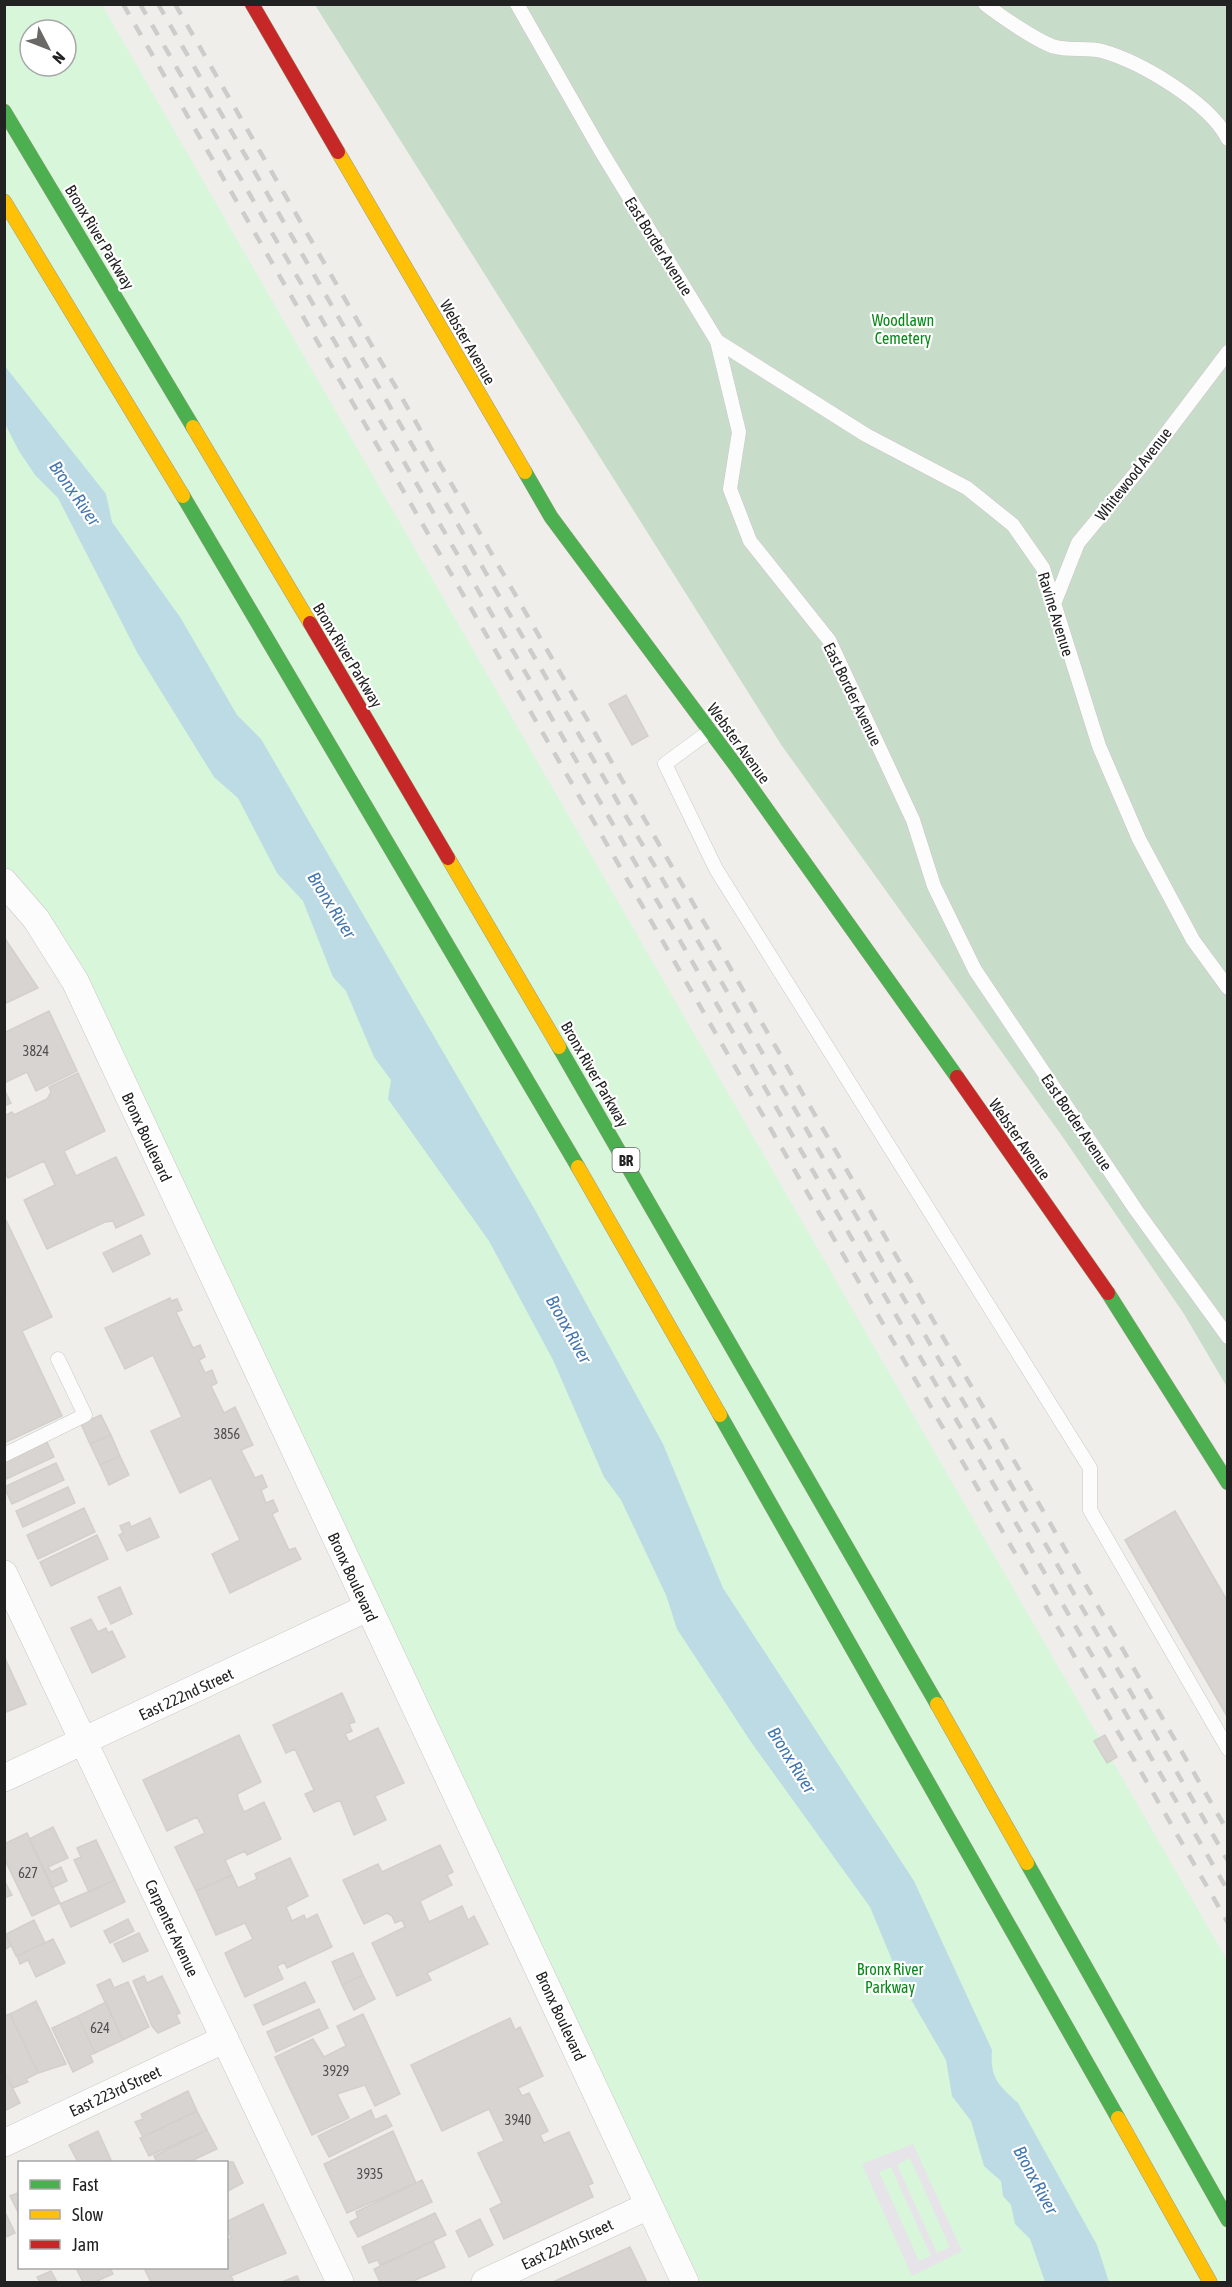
<svg xmlns="http://www.w3.org/2000/svg" width="1232" height="2287" font-family="'Asap Condensed',sans-serif">
<rect width="100%" height="100%" fill="#f0eeea"/>
<!-- cemetery -->
<path fill="#c8dcca" d="M315,5H1227V1387L1184,1314L1062,1136L782,746Z"/>
<!-- park -->
<path fill="#d8f6d9" fill-rule="evenodd" d="M4,5H102L1227,1960V2282H701L541,1951L92,985L38,900L5,866ZM30,30H66V66H30Z"/>
<!-- plaza -->
<path fill="#e6e4e9" fill-rule="evenodd" d="M913,2144L962,2251L912,2276L862,2164ZM910,2158L950,2247L937,2253L897,2165ZM891,2167L931,2256L919,2261L879,2172Z"/>
<!-- water -->
<path fill="#bddbe4" d="M4,365L106,494L112,522L180,617L237,715L261,739L535,1210L663,1444L723,1588L914,1881L992,2050C990,2079 998,2084 1018,2103L1097,2245L1109,2282H1045L1030,2239L1015,2224L1011,2205L1003,2196L1001,2181L984,2166L971,2121L952,2096L946,2060L902,1984L870,1907L751,1742L677,1629L666,1595L621,1500L604,1477L553,1360L489,1241L388,1099L391,1080L374,1057L346,991L333,977L303,901L277,873L238,798L214,777L138,654L58,498L35,475L19,451L5,424Z"/>
<!-- building -->
<path fill="#d7d4d1" stroke="#d3d0cb" stroke-width="1.5" d="M626,695L648,736L632,745L609,704Z
M4,937L38,988L4,1004Z
M49,1011L77,1071L36,1091L27,1072L4,1083V1027L6,1032Z
M78,1073L105,1131L64,1151L76,1176L116,1157L144,1215L116,1228L113,1221L105,1222L47,1249L24,1200L55,1185L44,1161L8,1178L4,1171V1116L12,1112L14,1115L47,1099L51,1092L49,1087Z
M4,1089L11,1103L4,1106Z
M6,1220L52,1317L22,1331L62,1416L4,1443Z
M141,1235L150,1254L113,1272L103,1253Z
M170,1298L171,1301L177,1299L182,1310L176,1312L193,1348L200,1345L205,1357L199,1360L205,1373L212,1370L217,1383L211,1386L224,1413L235,1407L253,1445L241,1450L255,1478L262,1475L267,1487L261,1490L266,1503L273,1500L278,1511L272,1514L289,1550L295,1548L301,1559L230,1593L212,1554L240,1540L211,1478L180,1493L151,1431L182,1417L153,1355L125,1369L105,1328Z
M101,1415L111,1435L90,1444L81,1424Z
M111,1435L120,1456L100,1465L90,1444Z
M46,1440L54,1457L4,1480V1460Z
M120,1456L129,1475L109,1485L100,1465Z
M56,1463L64,1480L12,1504L4,1487Z
M68,1487L75,1503L23,1527L16,1511Z
M84,1508L95,1532L38,1559L27,1535Z
M1175,1511L1228,1602V1718L1125,1540Z
M150,1518L159,1537L127,1551L119,1535L123,1533L120,1526L129,1522L131,1527Z
M97,1535L108,1559L51,1586L40,1562Z
M120,1587L132,1614L111,1624L98,1597Z
M91,1619L98,1632L106,1628L108,1633L112,1631L125,1657L92,1673L71,1628Z
M4,1656L26,1704L4,1713Z
M342,1693L355,1722L349,1724L352,1731L345,1734L349,1742L378,1728L404,1783L375,1796L386,1820L354,1835L340,1800L314,1812L305,1794L314,1790L295,1749L286,1753L273,1725Z
M239,1735L261,1782L237,1794L239,1801L244,1812L264,1802L281,1839L247,1855L245,1851L225,1860L232,1875L196,1891L175,1847L205,1833L197,1817L167,1831L143,1780Z
M1105,1735L1117,1757L1107,1763L1094,1741Z
M53,1827L68,1858L48,1867L51,1872L61,1867L67,1881L52,1888L29,1839Z
M27,1833L60,1903L32,1916L4,1858V1844Z
M96,1840L115,1880L89,1892L74,1860L81,1857L77,1848Z
M440,1845L453,1872L447,1875L452,1885L420,1901L429,1922L462,1906L468,1920L474,1916L488,1944L427,1973L431,1980L397,1996L372,1943L405,1927L402,1920L395,1923L392,1916L387,1913L364,1924L343,1880L378,1864L382,1872Z
M290,1858L308,1896L286,1907L292,1921L304,1915L306,1920L317,1914L332,1947L287,1968L284,1962L277,1966L283,1979L245,1997L225,1953L253,1939L245,1923L216,1935L196,1891L232,1875L238,1888L257,1879L255,1874Z
M4,1880L12,1895L4,1898Z
M115,1880L125,1902L71,1927L60,1904Z
M128,1919L134,1931L110,1943L104,1931Z
M34,1920L45,1943L16,1956L6,1934Z
M4,1931L11,1946L4,1950Z
M139,1933L148,1951L123,1962L114,1944Z
M53,1939L65,1963L36,1977L28,1960L20,1964L17,1956Z
M353,1953L363,1975L342,1985L332,1962Z
M363,1975L375,1999L354,2010L342,1985Z
M144,1976L147,1983L162,1976L180,2013L176,2015L180,2023L158,2033L152,2026L133,1981Z
M110,1979L114,1988L128,1982L149,2027L123,2040L97,1985Z
M305,1982L315,2002L263,2025L254,2005Z
M36,2001L66,2064L38,2073L10,2014Z
M106,2002L123,2040L95,2053L78,2016Z
M319,2009L328,2028L276,2052L267,2032Z
M10,2014L38,2073L26,2079L28,2082L13,2088L4,2071V2016Z
M363,2014L400,2094L375,2106L365,2085L337,2094L349,2118L312,2135L275,2057L313,2039L324,2057L346,2046L337,2026Z
M78,2016L95,2053L90,2055L93,2062L73,2072L52,2028Z
M510,2018L515,2030L520,2027L543,2076L518,2088L522,2096L529,2093L548,2131L540,2135L544,2143L569,2132L593,2183L588,2185L593,2197L504,2239L490,2209L502,2203L478,2153L504,2141L489,2109L442,2131L411,2065Z
M4,2071L20,2103L4,2111Z
M188,2091L197,2111L143,2137L135,2122L143,2119L141,2114Z
M371,2110L375,2120L386,2115L392,2126L329,2157L318,2136Z
M197,2111L207,2130L149,2156L140,2138Z
M207,2130L217,2149L189,2162H157L154,2156Z
M98,2131L111,2160L106,2162H78L69,2145Z
M393,2131L416,2183L347,2213L324,2164Z
M225,2162H233L243,2183L226,2192Z
M422,2180L432,2202L358,2237L350,2222L358,2218L356,2212Z
M20,2192V2216L10,2196Z
M263,2204L286,2253L231,2276L234,2282H151L145,2270L149,2268H226V2240L231,2238L226,2222Z
M4,2210L15,2233L4,2238Z
M435,2213L446,2235L380,2265L378,2260L369,2263L362,2247Z
M480,2219L493,2245L469,2257L456,2231Z
M433,2241L445,2267L411,2282H380L374,2269Z
M630,2247L647,2282H553Z
M76,2268H110L113,2274L95,2282H83Z
M51,2271L57,2282H40L37,2277Z
M297,2276L300,2282H282Z"/>
<g fill="none" stroke-linecap="round" stroke-linejoin="round">
<!-- lane casing -->
<g stroke="#c9c8c6" stroke-width="15">
<path id="lane" d="M517,4L601,151L717,341L739,432L730,489L750,541L829,640L913,820L934,886L975,970L1136,1210L1228,1337
M985,4C999,15 1041,44 1056,47C1071,51 1087,47 1102,51C1141,62 1209,102 1228,139
M717,341L866,435L967,488L1013,525L1043,568L1099,746L1139,839L1193,940L1228,988
M1054,604L1078,543L1140,468L1228,352
M710,731L665,764L716,869L1090,1468V1510L1228,1749
M4,1455L85,1415L58,1359"/>
</g>
<!-- street casing -->
<g stroke="#c9c8c6" stroke-width="28">
<path id="street" d="M4,882L36,919L75,981L685,2282
M4,1574L340,2282
M4,1778L367,1608
M4,2143L225,2039
M485,2282L648,2206"/>
</g>
<!-- fast casing -->
<g stroke="#999c80" stroke-width="15">
<path id="fast" d="M4,111L193,427
M525,472L551,517L736,766L957,1077
M183,496L578,1167
M559,1047L937,1704
M1108,1293L1228,1483
M720,1415L1118,2118
M1027,1863L1228,2220"/>
</g>
<!-- slow casing -->
<g stroke="#999c80" stroke-width="15">
<path id="slow" d="M338,152L525,472
M4,201L183,496
M193,427L310,623
M448,858L559,1047
M578,1167L720,1415
M937,1704L1027,1863
M1118,2118L1210,2282"/>
</g>
<!-- jam casing -->
<g stroke="#999c80" stroke-width="15">
<path id="jam" d="M252,4L338,152
M310,623L448,858
M957,1077L1108,1293"/>
</g>
<!-- lane -->
<use href="#lane" stroke="#fdfcfc" stroke-width="14"/>
<!-- street -->
<use href="#street" stroke="#fdfcfc" stroke-width="27"/>
<!-- fast -->
<use href="#fast" stroke="#4caf50" stroke-width="14"/>
<!-- slow -->
<use href="#slow" stroke="#ffc107" stroke-width="14"/>
<!-- jam -->
<use href="#jam" stroke="#c62828" stroke-width="14"/>
<!-- rail -->
<path stroke="#cccccb" stroke-width="4.5" stroke-dasharray="12 12" stroke-linecap="butt" d="M123,4L1228,1923
M140,4L1228,1891
M158,4L1228,1861
M175,4L1228,1832"/>
</g>
<g text-anchor="middle" dominant-baseline="central" stroke-width="4.5" stroke-linejoin="round" paint-order="stroke">
<!-- number labels -->
<g font-size="14" fill="#4f4e4e">
<text x="36" y="1051">3824</text>
<text x="227" y="1434">3856</text>
<text x="28" y="1873">627</text>
<text x="100" y="2028">624</text>
<text x="336" y="2071">3929</text>
<text x="518" y="2120">3940</text>
<text x="370" y="2174">3935</text>
</g>
<!-- shield labels -->
<rect fill="#fff" stroke="#646464" stroke-width="1.5" x="612.5" y="1148" width="27" height="24" rx="4.5"/>
<g font-size="15" font-weight="bold" fill="#222">
<text x="626" y="1160">BR</text>
</g>
<!-- street labels -->
<g font-size="16" fill="#222" stroke="#fff">
<text transform="translate(100 237) rotate(59)">Bronx River Parkway</text>
<text transform="translate(659 246) rotate(58)">East Border Avenue</text>
<text transform="translate(468 342) rotate(60)">Webster Avenue</text>
<text transform="translate(1133 474) rotate(-52)">Whitewood Avenue</text>
<text transform="translate(1056 614) rotate(73)">Ravine Avenue</text>
<text transform="translate(348 655) rotate(59)">Bronx River Parkway</text>
<text transform="translate(853 694) rotate(64)">East Border Avenue</text>
<text transform="translate(739 743) rotate(54)">Webster Avenue</text>
<text transform="translate(595 1074) rotate(60)">Bronx River Parkway</text>
<text transform="translate(1077 1122) rotate(56)">East Border Avenue</text>
<text transform="translate(147 1137) rotate(65)">Bronx Boulevard</text>
<text transform="translate(1020 1139) rotate(55)">Webster Avenue</text>
<text transform="translate(353 1577) rotate(65)">Bronx Boulevard</text>
<text transform="translate(186 1694) rotate(-25)">East 222nd Street</text>
<text transform="translate(172 1928) rotate(65)">Carpenter Avenue</text>
<text transform="translate(561 2016) rotate(65)">Bronx Boulevard</text>
<text transform="translate(115 2091) rotate(-25)">East 223rd Street</text>
<text transform="translate(567 2244) rotate(-25)">East 224th Street</text>
</g>
<!-- park labels -->
<g font-size="16" fill="#058a15" stroke="#fff">
<text x="903" y="320">Woodlawn<tspan x="903" dy="18">Cemetery</tspan></text>
<text x="890" y="1969">Bronx River<tspan x="890" dy="18">Parkway</tspan></text>
</g>
<!-- water labels -->
<g font-size="18" font-style="italic" fill="#4477b0" stroke="#fff">
<text transform="translate(75 493) rotate(55)">Bronx River</text>
<text transform="translate(332 905) rotate(58)">Bronx River</text>
<text transform="translate(569 1329) rotate(61)">Bronx River</text>
<text transform="translate(792 1760) rotate(58)">Bronx River</text>
<text transform="translate(1036 2180) rotate(62)">Bronx River</text>
</g>
</g>
<!-- border -->
<rect width="1232" height="2287" fill="none" stroke="#222222" stroke-width="12"/>
<!-- legend -->
<rect x="18" y="2161" width="210" height="108" fill="#ffffff" stroke="#a7a7a7" stroke-width="1.5"/>
<rect x="30" y="2180" width="30" height="9" fill="#4caf50" stroke="#a7a7a7" stroke-width="1.5"/>
<text x="72" y="2191" font-size="18" fill="#222222">Fast</text>
<rect x="30" y="2210" width="30" height="9" fill="#ffc107" stroke="#a7a7a7" stroke-width="1.5"/>
<text x="72" y="2221" font-size="18" fill="#222222">Slow</text>
<rect x="30" y="2240" width="30" height="9" fill="#c62828" stroke="#a7a7a7" stroke-width="1.5"/>
<text x="72" y="2251" font-size="18" fill="#222222">Jam</text>
<!-- north arrow -->
<g transform="translate(48 48) rotate(132)"><circle r="28" fill="#ffffff" stroke="#a7a7a7" stroke-width="1.5"/>
<path d="M0-4.5L10 22L0 15L-10 22Z" fill="#6a6968"/>
<text y="-9" font-size="16" font-weight="bold" text-anchor="middle" fill="#222222">N</text>
</g>
</svg>
